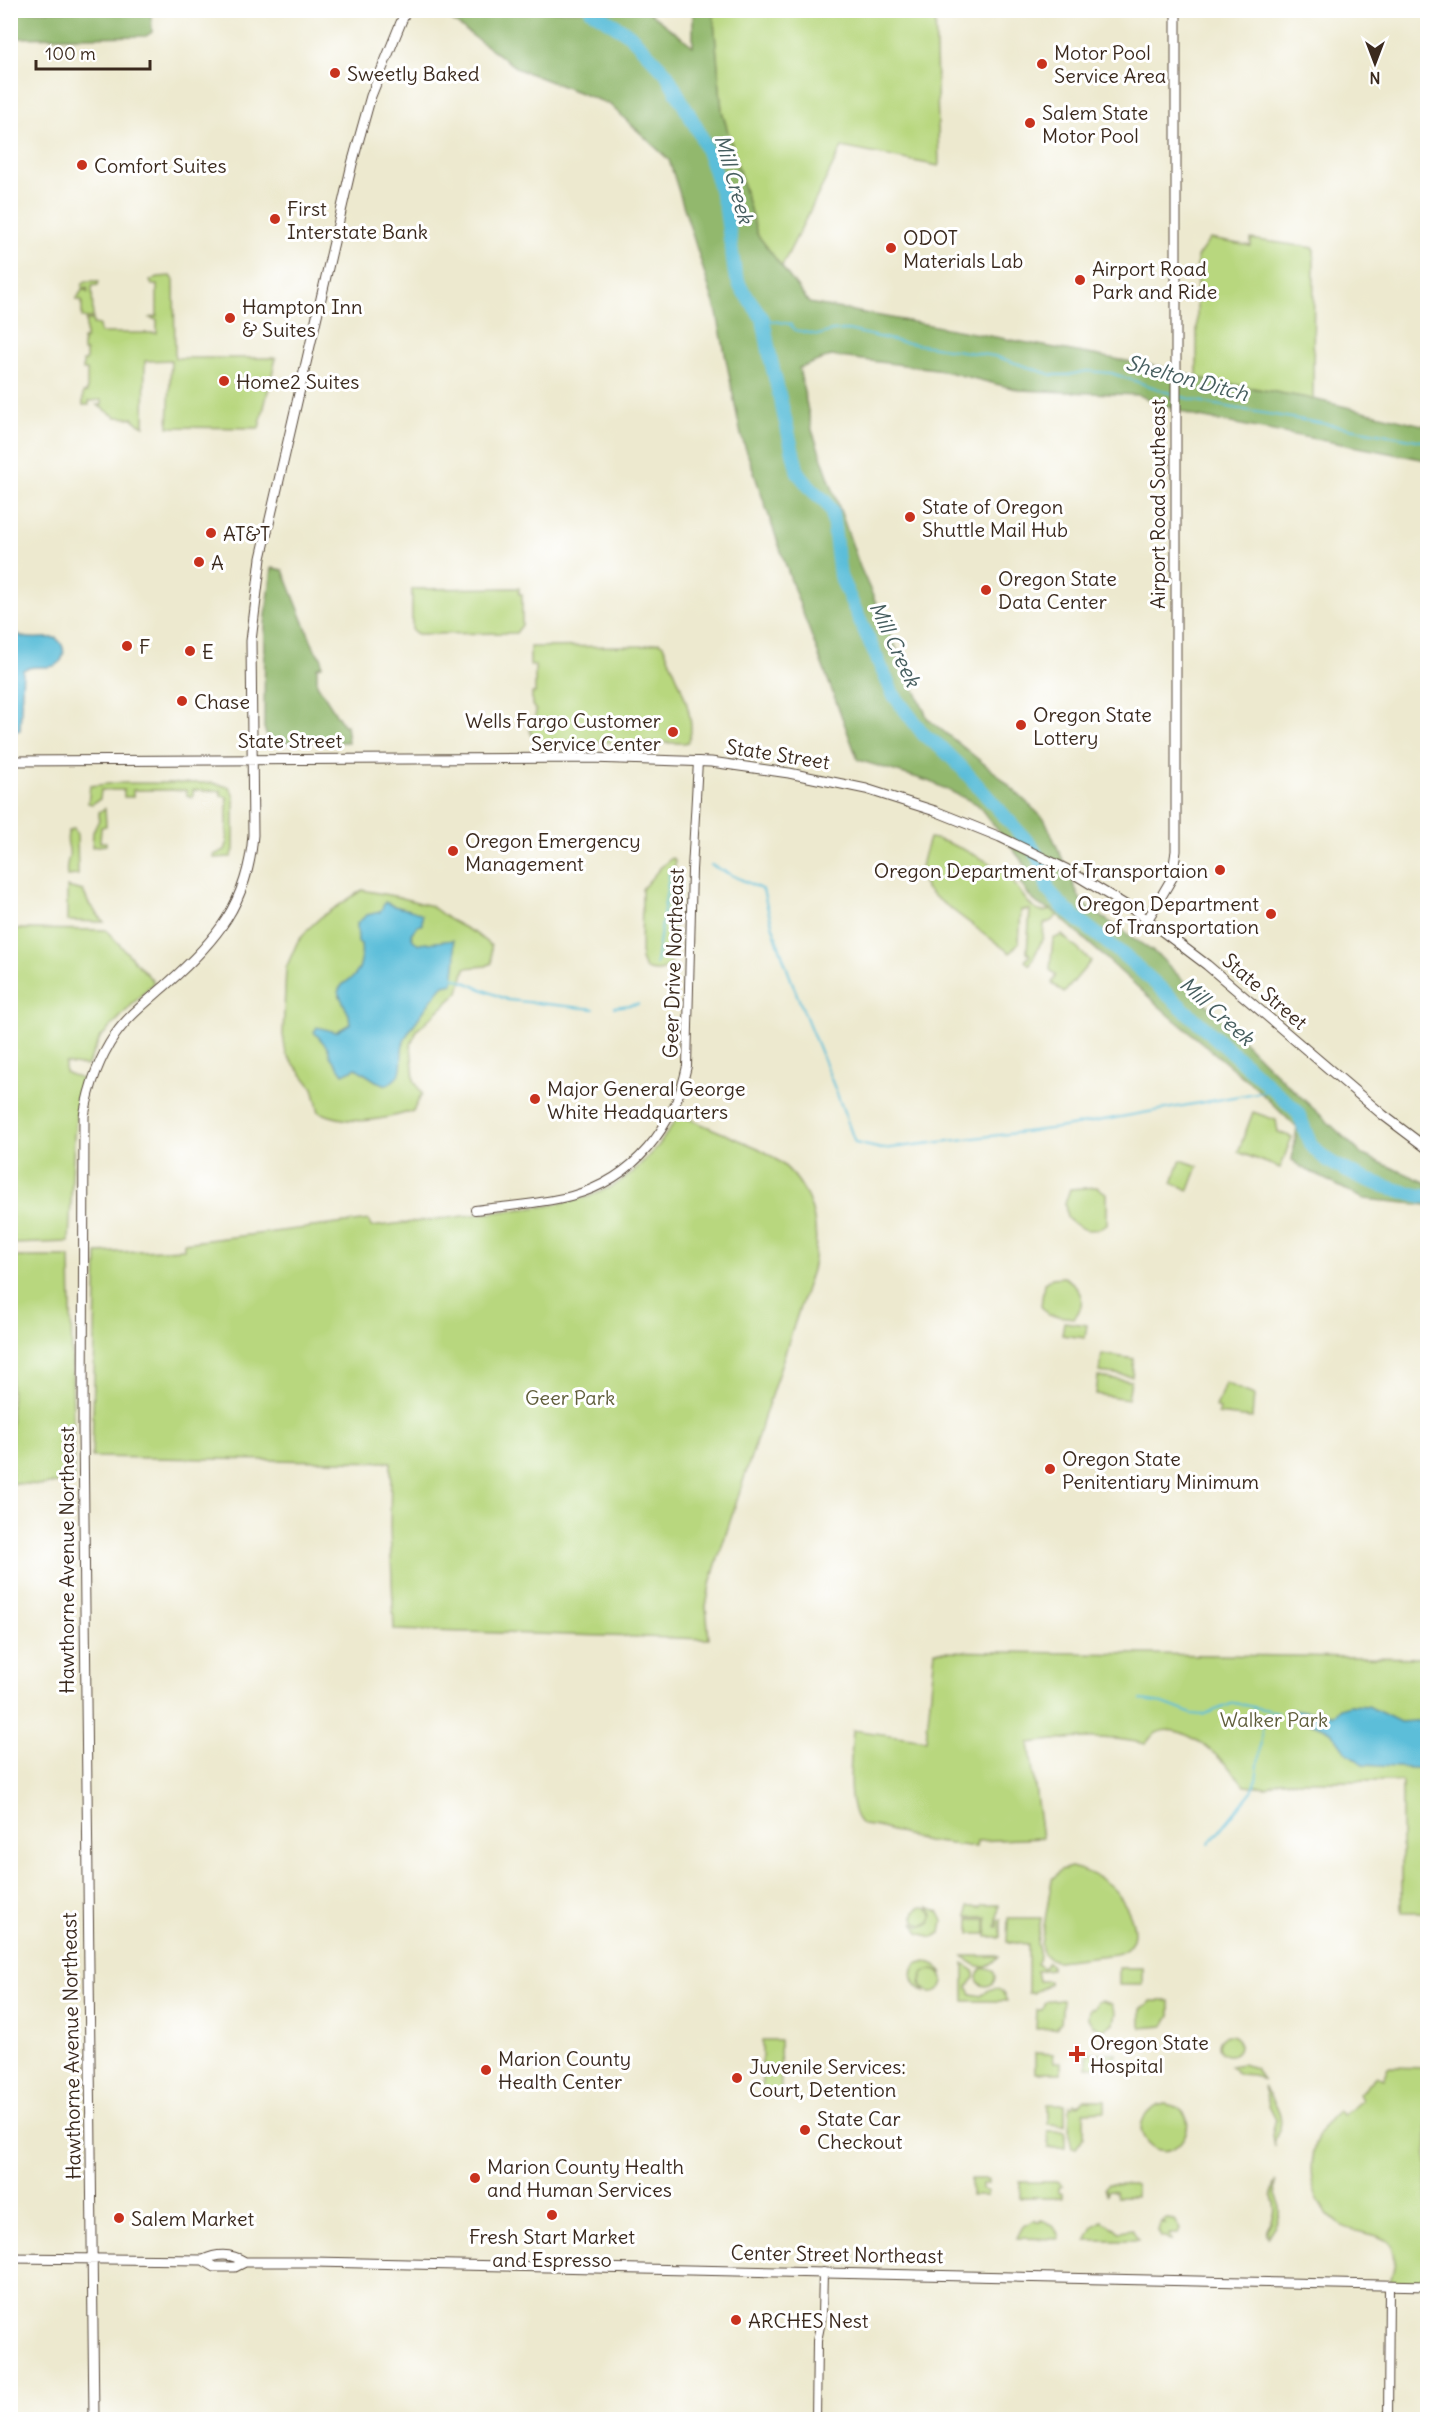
<svg xmlns="http://www.w3.org/2000/svg" width="1438" height="2430" font-family="Delius,sans-serif">
<rect width="100%" height="100%" fill="#fff"/>
<filter id="ink" filterUnits="userSpaceOnUse"><feTurbulence type="fractalNoise" baseFrequency=".0167" numOctaves="2"/><feDisplacementMap in="SourceGraphic" scale="12" xChannelSelector="R" yChannelSelector="G"/><feConvolveMatrix kernelMatrix="1 2 1 2 8 2 1 2 1" color-interpolation-filters="sRGB"/></filter>
<filter id="wash" filterUnits="userSpaceOnUse"><feTurbulence type="fractalNoise" baseFrequency=".008" numOctaves="4" result="noise"/><feDisplacementMap in="SourceGraphic" scale="24" xChannelSelector="R" yChannelSelector="G"/><feGaussianBlur stdDeviation="1.35" result="paint"/><feColorMatrix in="noise" values="0 0 0 0 0 0 0 0 0 0 0 0 0 0 0 0 0 1.4 0 .05"/><feComposite in="paint" operator="in"/></filter>
<g filter="url(#wash)">
<rect width="100%" height="100%" fill="#ede9cf"/>
<!-- green -->
<path fill="#b8d77e" stroke="#7a804e" stroke-width="1.5" d="M713,11H935L939,166L842,147L781,268L757,234L722,111Z
M1210,239L1251,246V239L1314,248L1313,399L1197,378V257Z
M171,276L174,280L175,358H276L259,428L168,427L171,360L145,361L144,426L136,422L133,418L116,417L97,405H102V400L89,401V405H83V393L87,392V370H83V361H86V351H83V339H86V320H93V324L99,325L100,333H157V320L150,318L157,316V285H152L150,281L158,277Z
M86,281H99L98,285L92,286L93,318H82V300H76L82,290H86L88,293L87,287L82,290L83,283Z
M519,588V594H522V625L516,633L418,634L412,631V589Z
M659,642L663,645C672,667 700,720 688,742L684,743L534,741L530,730L534,723L536,711L532,705V693H535V666L530,665V647L643,646Z
M116,783H212L229,787L234,796V850L231,857L214,858V855L225,850L227,844V797L221,796V791L193,790V797L187,796L186,790H133V797H124V790H101L100,799L92,804L88,803L90,786Z
M105,808L106,826L101,827L100,842H106V845L92,847L93,832L99,820V812Z
M74,828L77,835L78,875L67,876C66,868 67,864 69,856C71,847 64,842 69,831Z
M929,838C946,839 996,864 1008,876C1018,886 1024,901 1035,909C1040,913 1046,912 1052,910L1058,915L1051,921L1044,924L1043,938L1030,965L1025,961L1030,955L1027,952L1030,910H1021L1019,942L1010,953L931,894C913,877 923,859 929,838Z
M672,858L675,860L673,958C668,972 659,973 645,969L641,959L642,889L661,867Z
M67,887L83,891L89,904L104,922L67,921Z
M362,890L399,897L431,906L450,920L476,934L491,946L492,963L486,966L465,968L459,992L417,1030L411,1045L414,1080L422,1094L413,1111C379,1121 352,1126 319,1112L313,1088L286,1054L283,1035L286,968L297,943L308,929L321,917Z
M11,929L106,930L154,982L100,1038L87,1066L65,1063V1072L81,1079L74,1136L69,1242L11,1244Z
M1062,935L1091,961L1064,993L1052,983L1056,975L1050,970L1053,939Z
M1253,1112L1276,1120L1278,1132L1292,1137L1280,1168L1238,1152Z
M682,1116L758,1148C807,1173 824,1217 812,1270L711,1580L706,1606L709,1639L394,1630L390,1529L391,1462L92,1457L97,1253L184,1249V1243L369,1220L371,1227L547,1206L588,1197L613,1186L632,1173L659,1145L677,1118Z
M1181,1160L1198,1166L1189,1190L1172,1183Z
M1097,1187L1107,1194V1224C1092,1235 1080,1230 1067,1218L1065,1204L1070,1189Z
M12,1257H70L74,1481L41,1485L11,1483Z
M1064,1277C1081,1286 1088,1303 1074,1318L1048,1315L1041,1306L1044,1283L1052,1278Z
M1064,1322L1087,1325L1085,1338L1062,1335Z
M1102,1354L1134,1359L1132,1376L1099,1372Z
M1098,1377L1131,1381L1128,1399L1096,1394Z
M1225,1383L1254,1395L1252,1418L1218,1414L1220,1409L1216,1407Z
M935,1651L1427,1658V1913H1402V1781H1280L1267,1787L1244,1785C1227,1762 1169,1704 1146,1744C1106,1735 1070,1737 1029,1743L1042,1838L977,1841L976,1847L926,1841L878,1827L863,1825C843,1810 852,1753 853,1730L926,1740Z
M1071,1867C1085,1870 1098,1876 1109,1885C1127,1900 1151,1945 1116,1954L1058,1961C1048,1960 1042,1954 1041,1944L1052,1879L1061,1870Z
M982,1905H999L996,1927H998V1920H1001V1937H987V1917H968V1907H981Z
M914 1916a9 9 0 1 1 18 0a9 9 0 1 1-18 0Z
M929,1907L938,1911L943,1921L941,1933L933,1937L919,1933L913,1922L920,1927L930,1924L933,1914Z
M1008,1918H1041L1037,1943L1040,1956L1036,1964L1043,1968L1047,1962L1051,1965V1969L1037,1971L1039,1981H1049V1984L1033,1993H1028V1944L1007,1942Z
M970,1919H986V1934H970Z
M964,1956H999C988,1971 976,1969 964,1956Z
M926,1961L936,1965L943,1974L933,1969L924,1972L920,1983L925,1992C914,1986 908,1975 916,1964Z
M964,1964L974,1971V1978L968,1987L971,1994L981,1996C992,1987 1000,1983 1007,2001H964Z
M1119,1968H1143V1985H1119Z
M977 1977a9 9 0 1 1 18 0a9 9 0 1 1-18 0Z
M921 1981a11 11 0 1 1 22 0a11 11 0 1 1-22 0Z
M1051,2000H1063L1061,2023L1056,2028L1036,2029L1037,2010H1042L1045,2002Z
M1101,2001L1111,2004L1116,2013L1114,2023L1104,2029L1092,2025L1088,2018L1089,2009L1094,2008L1097,2002Z
M1150,2001H1170V2016L1164,2026L1141,2028V2009L1147,2006Z
M1219 2045a10 10 0 1 1 20 0a10 10 0 1 1-20 0Z
M762,2040H780L781,2091L762,2092Z
M1035,2053L1053,2054L1054,2062H1061V2073H1035Z
M1087,2053H1116V2057L1106,2059L1098,2067H1087Z
M1242,2064L1255,2068L1262,2080L1253,2075L1238,2074L1230,2066Z
M1388,2067L1427,2068V2286L1389,2285C1393,2272 1399,2256 1390,2244C1382,2233 1354,2234 1339,2224C1301,2198 1303,2139 1338,2111L1343,2115L1362,2100L1359,2094L1376,2076L1383,2079Z
M1264,2087C1270,2096 1284,2114 1280,2127C1278,2134 1274,2138 1274,2146L1272,2135L1276,2120L1269,2106Z
M1083,2100H1105V2111L1084,2112V2137L1076,2148H1072L1069,2135L1070,2105L1073,2107L1075,2103L1077,2105L1082,2103Z
M1048,2104H1065V2125L1048,2124Z
M1165,2104C1212,2110 1175,2173 1147,2142C1133,2126 1147,2106 1165,2104Z
M1048,2131H1065V2148H1048Z
M971,2179H988V2184H982V2190L987,2191V2196H971Z
M1276,2181C1270,2195 1283,2202 1280,2215C1278,2223 1271,2229 1268,2237C1263,2228 1272,2224 1274,2215C1278,2202 1266,2196 1276,2181Z
M1020,2182H1058L1062,2186L1058,2187V2193H1062V2198H1020Z
M1108,2184H1136V2197H1116L1115,2191L1109,2190L1107,2194L1105,2187Z
M1167,2219L1174,2220L1180,2229L1178,2234H1169L1171,2240L1161,2237L1158,2231L1160,2224H1166L1161,2222Z
M1035,2220L1036,2222H1041V2220C1051,2222 1057,2228 1059,2239L1017,2238L1023,2226Z
M1102,2221L1120,2231L1132,2229L1138,2240H1086L1093,2227Z"/>
<!-- forest -->
<path fill="#92b86d" stroke="#667146" stroke-width="1.5" d="M10,11H151L152,32L146,36L11,38Z
M439,11H647L693,46V11H713L722,111L757,234L809,303L1165,368L1198,378L1313,399L1427,426V460L1194,416L1138,395L1020,390L936,369L831,356L799,368L812,430L860,567L928,719L998,775L1045,820L1082,903L1158,955L1269,1067L1363,1155L1427,1183V1205L1364,1199L1299,1166L1292,1160L1297,1128L1256,1088L1170,1016L1052,910C1033,906 1026,891 1015,875L1026,866L977,804L931,782L858,760L795,592L741,435L717,313L669,160L609,104L518,69Z
M272,568L283,570L315,650L322,659V666L317,667V684L343,725H346L348,742H271L267,737L264,728L265,624Z"/>
<!-- water -->
<path fill="#5bbed9" stroke="#4b747c" stroke-width="1.5" d="M10,496L14,500L15,631C23,643 42,636 56,638C61,642 65,648 63,656C57,675 36,662 23,670L20,730L11,733Z
M385,902C398,910 410,907 422,915V925L417,926L411,934L413,940L419,944L453,940L456,957L453,983C450,984 447,984 444,985C439,989 407,1033 405,1039C396,1059 411,1071 387,1085L376,1081L356,1068L343,1074L330,1056L328,1048L314,1032L317,1027L336,1032L350,1024L349,1015L338,992C341,984 345,983 352,978C362,970 362,956 361,944L358,942L357,923L367,915L380,912Z
M1350,1705L1368,1706L1400,1722L1427,1720V1769L1364,1765L1346,1752L1331,1731L1293,1716V1709L1333,1715L1340,1708Z"/>
<g fill="none" stroke-linecap="round" stroke-linejoin="round">
<!-- stream -->
<path stroke="#5bbed9" stroke-width="2" d="M763,319L790,324L795,330L818,335L832,331L848,330L901,342L994,356L1052,375H1068L1087,371L1111,373L1173,394
M1178,396L1211,404L1428,442
M711,865L763,890C783,977 827,1058 855,1143L882,1149L1058,1128L1273,1090
M656,964L670,869
M455,978L508,1000L594,1009
M614,1007L638,1004
M1141,1700L1163,1703L1192,1714L1202,1715L1234,1703L1278,1712
M1209,1844L1252,1791L1256,1781L1263,1723L1269,1715L1278,1712"/>
<!-- river -->
<path stroke="#5bbed9" stroke-width="14" d="M591,10L630,35L666,73L700,134L714,169L726,210L735,274L741,288L763,319L771,361L798,473L813,491L825,501L832,512L840,576L893,694L924,735L943,749L962,768L1032,847L1042,864L1048,890L1065,909L1127,958L1296,1110C1304,1121 1305,1138 1314,1148C1334,1172 1397,1192 1428,1197"/>
</g>
</g>
<g filter="url(#ink)">
<g fill="none" stroke-linecap="round" stroke-linejoin="round">
<!-- minor casing -->
<g stroke="#564739" stroke-width="10">
<path id="minor" d="M475,1210C507,1206 540,1204 571,1196C634,1179 674,1128 687,1066L692,870L698,761
M816,2420L817,2341L822,2316L823,2272
M1388,2420L1389,2285"/>
</g>
<!-- major casing -->
<g stroke="#564739" stroke-width="11">
<path id="major" d="M10,761L591,758L711,762L789,773L866,789L935,811L1000,837L1066,869L1137,912L1207,965L1383,1115L1428,1149
M1148,919L1172,878L1176,851V10
M10,2258L203,2260C218,2253 231,2253 245,2262
M203,2260L215,2267H235L245,2262H314L1428,2286
M94,2420L83,1429L84,1116C89,1087 98,1060 115,1035C129,1015 149,1000 167,984C216,941 248,903 253,835L251,641L261,558L352,164L371,96L406,10"/>
</g>
<!-- minor -->
<use href="#minor" stroke="#fff" stroke-width="8"/>
<!-- major -->
<use href="#major" stroke="#fff" stroke-width="9"/>
</g>
</g>
<!-- markers -->
<g fill="#c8321e" stroke="#fff" stroke-width="2">
<circle cx="1042" cy="64" r="6"/>
<circle cx="335" cy="73" r="6"/>
<circle cx="1030" cy="123" r="6"/>
<circle cx="82" cy="165" r="6"/>
<circle cx="275" cy="219" r="6"/>
<circle cx="891" cy="248" r="6"/>
<circle cx="1080" cy="280" r="6"/>
<circle cx="230" cy="318" r="6"/>
<circle cx="224" cy="381" r="6"/>
<circle cx="910" cy="517" r="6"/>
<circle cx="211" cy="533" r="6"/>
<circle cx="199" cy="562" r="6"/>
<circle cx="986" cy="590" r="6"/>
<circle cx="127" cy="646" r="6"/>
<circle cx="190" cy="651" r="6"/>
<circle cx="182" cy="701" r="6"/>
<circle cx="1021" cy="725" r="6"/>
<circle cx="673" cy="732" r="6"/>
<circle cx="453" cy="851" r="6"/>
<circle cx="1220" cy="870" r="6"/>
<circle cx="1271" cy="914" r="6"/>
<circle cx="535" cy="1099" r="6"/>
<circle cx="1050" cy="1469" r="6"/>
<path d="M1074 2045h6v6h6v6h-6v6h-6v-6h-6v-6h6z"/>
<circle cx="486" cy="2070" r="6"/>
<circle cx="737" cy="2078" r="6"/>
<circle cx="805" cy="2130" r="6"/>
<circle cx="475" cy="2178" r="6"/>
<circle cx="552" cy="2215" r="6"/>
<circle cx="119" cy="2218" r="6"/>
<circle cx="736" cy="2320" r="6"/>
</g>
<g text-anchor="middle" dominant-baseline="central" stroke-width="6" stroke-linejoin="round" paint-order="stroke">
<!-- poi labels -->
<g font-size="20" fill="#3b2a1e" stroke="#fff" text-anchor="start">
<text x="1054" y="52">Motor Pool<tspan x="1054" dy="23">Service Area</tspan></text>
<text x="347" y="73">Sweetly Baked</text>
<text x="1042" y="112">Salem State<tspan x="1042" dy="23">Motor Pool</tspan></text>
<text x="94" y="165">Comfort Suites</text>
<text x="287" y="208">First<tspan x="287" dy="23">Interstate Bank</tspan></text>
<text x="903" y="237">ODOT<tspan x="903" dy="23">Materials Lab</tspan></text>
<text x="1092" y="268">Airport Road<tspan x="1092" dy="23">Park and Ride</tspan></text>
<text x="242" y="306">Hampton Inn<tspan x="242" dy="23">&amp; Suites</tspan></text>
<text x="236" y="381">Home2 Suites</text>
<text x="922" y="506">State of Oregon<tspan x="922" dy="23">Shuttle Mail Hub</tspan></text>
<text x="223" y="533">AT&amp;T</text>
<text x="211" y="562">A</text>
<text x="998" y="578">Oregon State<tspan x="998" dy="23">Data Center</tspan></text>
<text x="139" y="646">F</text>
<text x="202" y="651">E</text>
<text x="194" y="701">Chase</text>
<text x="1033" y="714">Oregon State<tspan x="1033" dy="23">Lottery</tspan></text>
<text x="661" y="720" text-anchor="end">Wells Fargo Customer<tspan x="661" dy="23">Service Center</tspan></text>
<text x="465" y="840">Oregon Emergency<tspan x="465" dy="23">Management</tspan></text>
<text x="1208" y="870" text-anchor="end">Oregon Department of Transportaion</text>
<text x="1259" y="903" text-anchor="end">Oregon Department<tspan x="1259" dy="23">of Transportation</tspan></text>
<text x="547" y="1088">Major General George<tspan x="547" dy="23">White Headquarters</tspan></text>
<text x="1062" y="1458">Oregon State<tspan x="1062" dy="23">Penitentiary Minimum</tspan></text>
<text x="1090" y="2042">Oregon State<tspan x="1090" dy="23">Hospital</tspan></text>
<text x="498" y="2058">Marion County<tspan x="498" dy="23">Health Center</tspan></text>
<text x="749" y="2066">Juvenile Services:<tspan x="749" dy="23">Court, Detention</tspan></text>
<text x="817" y="2118">State Car<tspan x="817" dy="23">Checkout</tspan></text>
<text x="487" y="2166">Marion County Health<tspan x="487" dy="23">and Human Services</tspan></text>
<text x="131" y="2218">Salem Market</text>
<text x="552" y="2236" text-anchor="middle">Fresh Start Market<tspan x="552" dy="23">and Espresso</tspan></text>
<text x="748" y="2320">ARCHES Nest</text>
</g>
<!-- street labels -->
<g font-size="20" fill="#3b2a1e" stroke="#fff">
<text transform="translate(1157 504) rotate(-90)">Airport Road Southeast</text>
<text x="290" y="740">State Street</text>
<text transform="translate(778 754) rotate(9)">State Street</text>
<text transform="translate(673 963) rotate(-88)">Geer Drive Northeast</text>
<text transform="translate(1265 991) rotate(41)">State Street</text>
<text transform="translate(66 1560) rotate(-90)">Hawthorne Avenue Northeast</text>
<text transform="translate(71 2046) rotate(-91)">Hawthorne Avenue Northeast</text>
<text transform="translate(837 2254) rotate(1)">Center Street Northeast</text>
</g>
<!-- park labels -->
<g font-size="20" fill="#605e3b" stroke="#fff">
<text x="570" y="1397">Geer Park</text>
<text x="1274" y="1719">Walker Park</text>
</g>
<!-- water labels -->
<g font-size="21" font-style="italic" fill="#465e5f" stroke="#fff">
<text transform="translate(734 179) rotate(74)">Mill Creek</text>
<text transform="translate(1187 378) rotate(15)">Shelton Ditch</text>
<text transform="translate(895 644) rotate(65)">Mill Creek</text>
<text transform="translate(1217 1011) rotate(42)">Mill Creek</text>
</g>
</g>
<!-- margin -->
<rect width="1438" height="2430" fill="none" stroke="#fff" stroke-width="36"/>
<!-- north arrow -->
<g transform="translate(1375 63) rotate(180)" stroke="#ffffff" stroke-width="4.5" paint-order="stroke">
<path d="M0-4.5L10 22L0 15L-10 22Z" fill="#3b2a1e"/>
<text y="-9" font-size="16" font-weight="bold" text-anchor="middle" fill="#3b2a1e">N</text>
</g>
<!-- scale -->
<path d="M36 60v9h114v-9" fill="none" stroke="#3b2a1e" stroke-width="3"/>
<text x="45" y="60" font-size="18" fill="#3b2a1e" stroke="#ffffff" stroke-width="4.5" paint-order="stroke">100 m</text>
</svg>
